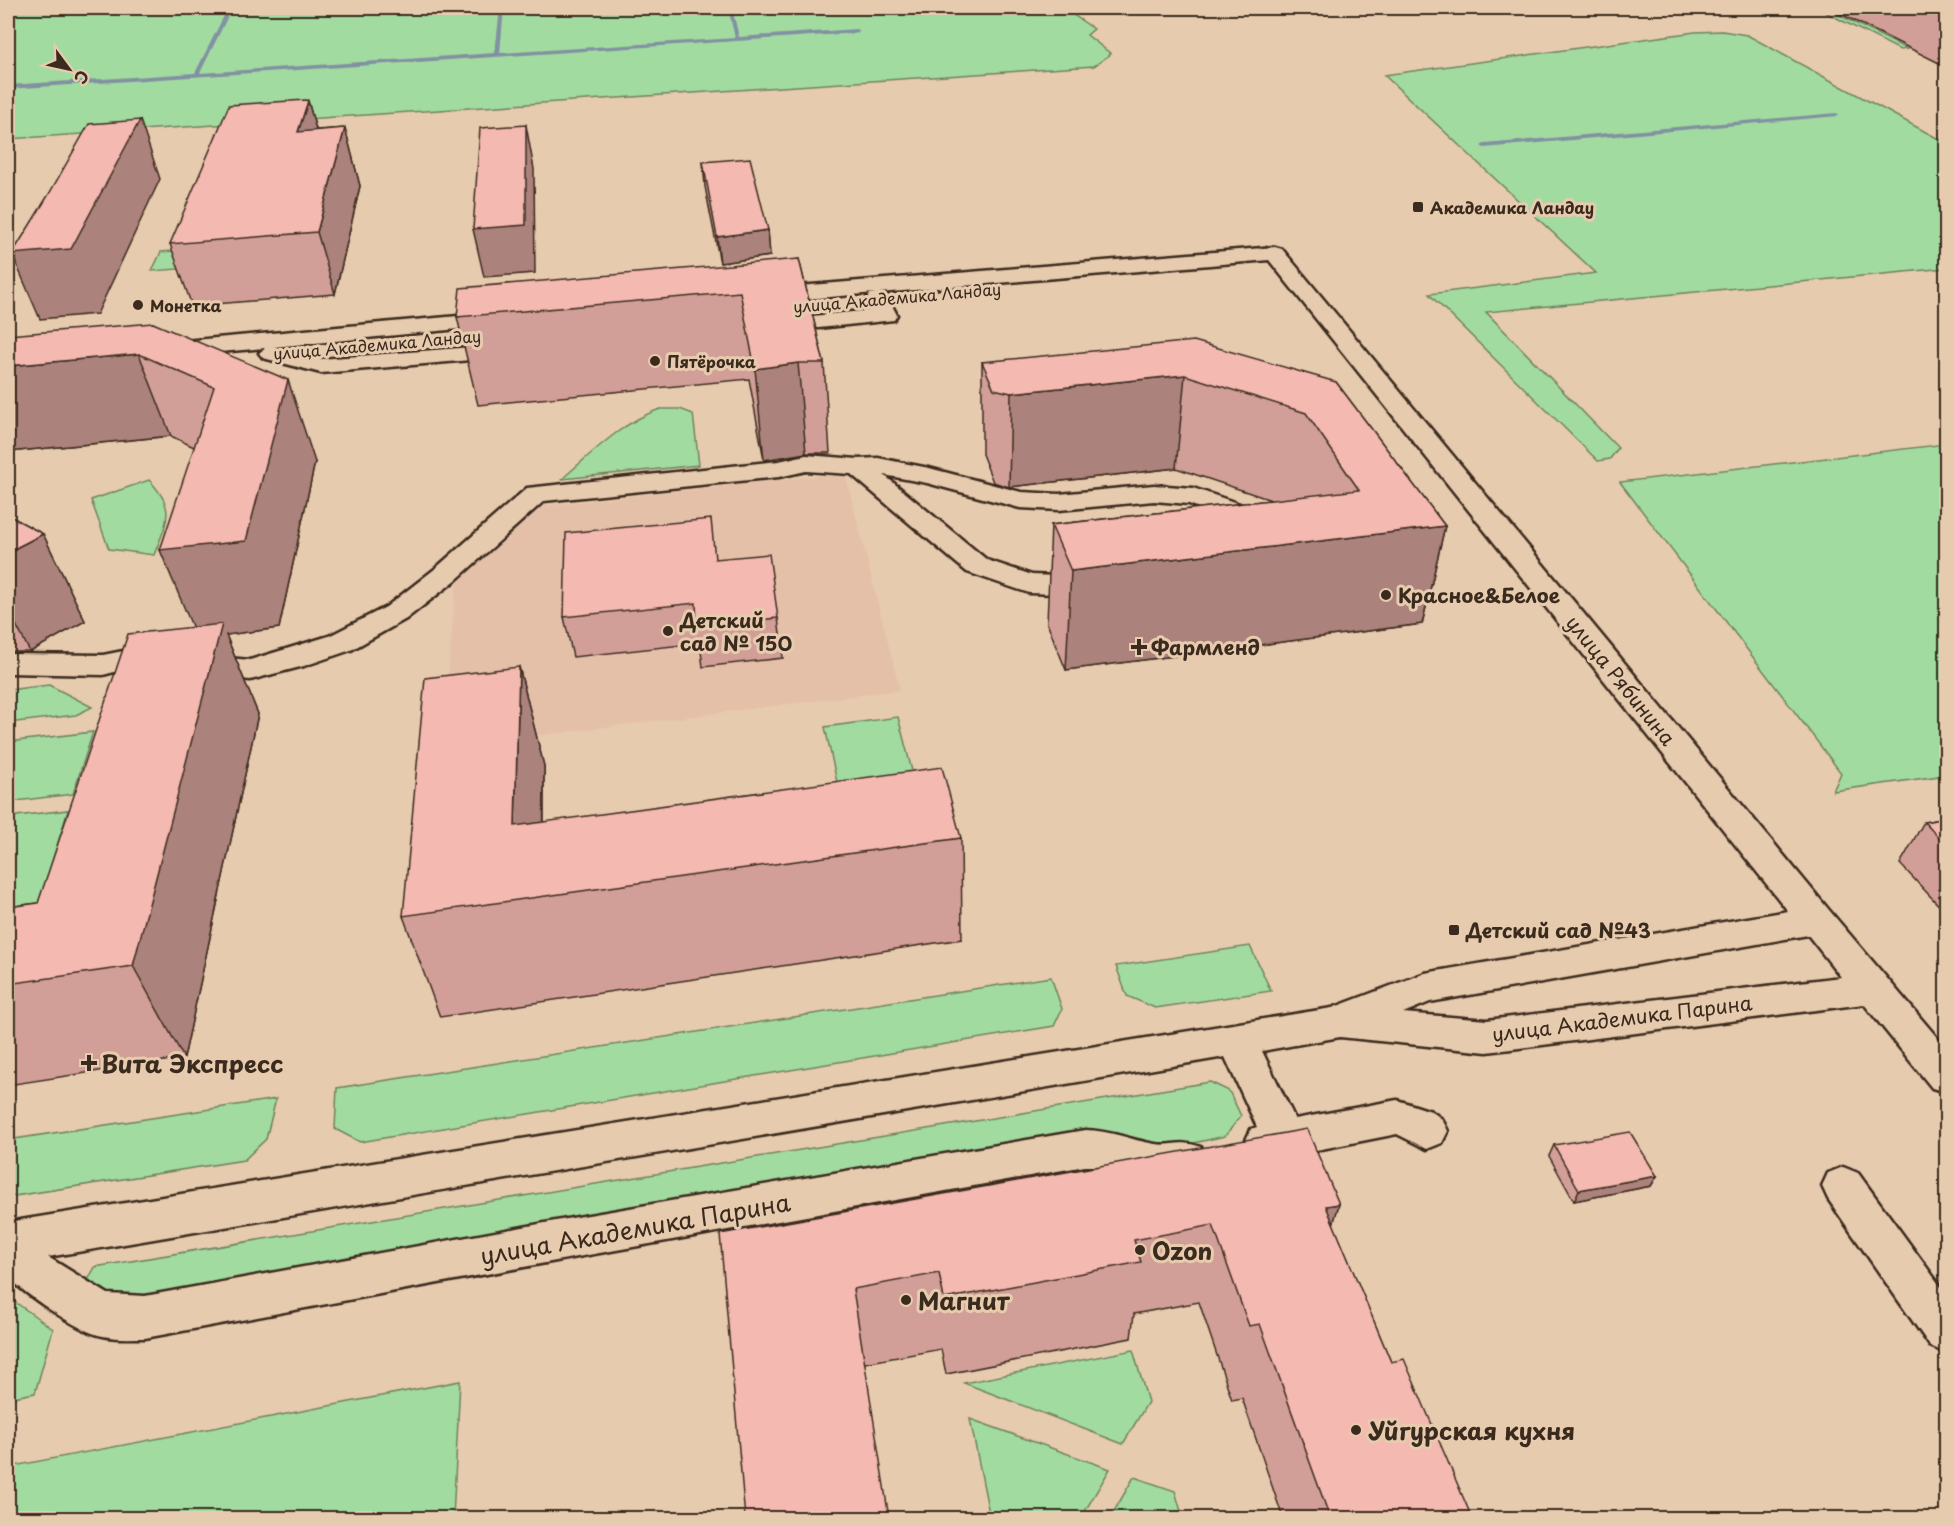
<svg xmlns="http://www.w3.org/2000/svg" width="1954" height="1526" font-family="'Playpen Sans',sans-serif">
<rect width="100%" height="100%" fill="#e7cbae"/>
<filter id="ink" filterUnits="userSpaceOnUse"><feTurbulence type="fractalNoise" baseFrequency=".0167" numOctaves="2"/><feDisplacementMap in="SourceGraphic" scale="12" xChannelSelector="R" yChannelSelector="G"/><feConvolveMatrix kernelMatrix="1 2 1 2 8 2 1 2 1" color-interpolation-filters="sRGB"/></filter>
<g filter="url(#ink)">
<!-- built -->
<path fill="#e4c0a9" d="M845,473L900,690L442,748L457,572L538,506Z"/>
<!-- green -->
<path fill="#a2dba0" stroke="#6e825f" stroke-width="1.5" d="M8,8H1063L1094,29L1087,35L1111,54L1094,66L8,139Z
M1817,8H1825L1907,49L1900,50Z
M1722,31L1747,35L1946,143V268L1486,312L1618,448L1610,459L1598,461L1429,294L1596,273L1384,75L1695,32Z
M201,249L259,263L152,271L161,252Z
M660,409H680L693,414L699,465L562,479C592,453 622,422 660,409Z
M1946,444V775L1833,791L1841,773L1620,482Z
M149,480C177,509 167,521 154,555L109,549L91,500Z
M49,685L92,707L76,715L8,723V690Z
M898,717L917,790L841,801L825,727Z
M93,732L73,794L8,802V742Z
M68,810L34,921L8,941V817Z
M1250,946L1271,991L1155,1008L1127,996L1116,966Z
M1051,977L1062,1009L1054,1026L360,1142L335,1129L337,1088Z
M1210,1082L1229,1091L1241,1116L1225,1136L1176,1147L148,1299L110,1295L87,1282L95,1267Z
M276,1099L266,1139L244,1160L8,1197V1140Z
M8,1297L53,1329L35,1393L8,1398Z
M1133,1350L1148,1402L1123,1444L964,1383Z
M460,1381L453,1518H8V1467Z
M970,1419L1110,1469L1081,1518H990Z
M1134,1477L1175,1491L1183,1518H1110Z"/>
<g fill="none" stroke-linecap="round" stroke-linejoin="round">
<!-- stream -->
<path fill="#8191a1" fill-rule="evenodd" d="M228,8H232L200,73L495,53L500,8H504L500,53L735,38L728,8H732L739,37L857,29L860,31L857,33L8,89V85L195,73Z
M1836,113L1838,114V116L1484,148L1481,146L1484,144Z"/>
<!-- minor casing -->
<g stroke="#3b2a1e" stroke-width="5">
<path id="minor" d="M1275,247L1282,249L1829,910L1946,1048V1092L1932,1088L1864,1004L1487,1052L1340,1037L1262,1051L1295,1119L1397,1100L1431,1111L1442,1119L1448,1131L1442,1143L1427,1149L1397,1134L1266,1160L1251,1155L1245,1142L1251,1129L1257,1127L1225,1057L48,1257L108,1294L145,1296L583,1216L1085,1130C1110,1130 1130,1140 1155,1144C1172,1147 1179,1139 1201,1147L1207,1160L1201,1173L1186,1178L1157,1181L1104,1166H1085L583,1256L145,1338C131,1338 116,1339 103,1336C81,1333 24,1294 9,1277L8,1222L1332,1008L1425,973L1788,911L1269,260L879,293L886,294L897,315L894,320L771,333L763,331L760,326L763,321L872,310L867,299L870,294L875,293L762,303L754,301L751,296L754,291L762,289ZM1808,935L1841,977L1487,1020L1403,1013L1430,1002Z
M502,312L510,314L513,319L510,324L274,347L321,359L510,344L518,346L522,351L518,356L321,373L263,358L259,353L265,348L162,357L154,355L150,350L154,345L162,343Z
M806,455L858,459L878,458L929,468L1021,492L1059,494L1154,485L1193,488L1240,504L1274,554L1265,572L1238,583L1082,595L1029,593L967,572L851,474L806,471L779,477L544,501L456,580L406,619L351,650L304,666L250,680L133,667L103,675L8,673V654L103,655L133,649L250,660L329,636L386,607L436,568L527,488L779,461ZM884,475L927,483L1020,508L1059,510L1154,501L1189,504L1220,516L1246,554L1243,561L1232,566L1082,577L1032,575L987,560Z
M1843,1167L1858,1173L1946,1294V1353L1930,1346L1828,1199L1822,1186L1828,1173Z"/>
</g>
<!-- minor -->
<use href="#minor" fill="#e7cbae" fill-rule="evenodd"/>
</g>
<!-- wall -->
<path fill="#d29f98" stroke="#3b2a1e" stroke-width="1.5" d="M1829,8H1947V67Z
M308,101L316,130L345,128L360,186L335,294L192,306L170,244Z
M703,162L768,230L770,256L720,263L705,187Z
M799,259L824,363L830,453H806L764,460L749,379L478,405L457,317Z
M153,323L315,462L279,628L226,635L258,714L184,1058L8,1085V907L38,903L192,627L194,447L171,436L8,452Z
M982,362L1336,382L1445,526L1422,624L1066,670L1047,623L1051,525L1271,500L1176,468L1009,487L993,482L982,454Z
M8,515L43,534L85,621L30,652H8V653Z
M716,559L778,618L783,658L703,667L700,643L573,657L564,617Z
M519,667L544,766V822L961,838L962,939L440,1017L403,916Z
M1947,818V914L1900,864L1924,822Z
M1554,1145L1657,1176L1651,1186L1574,1201L1549,1156Z
M1339,1204L1333,1224L1391,1362L1472,1518H1283L1242,1398L1232,1400L1199,1302L1134,1314L1131,1338L946,1374L941,1349L865,1363L720,1234Z"/>
<!-- shaded-wall -->
<path fill="#ab827c" stroke="#3b2a1e" stroke-width="1.5" d="M308,101L324,158L298,132Z
M140,120L160,179L97,314L40,319L12,254Z
M526,125L534,169L535,273L484,277L473,229Z
M345,128L360,186L335,294L317,232Z
M768,230L770,256L720,263L717,237Z
M139,354L171,436L8,452V366Z
M798,363L806,453L764,460L755,369Z
M1185,375L1176,468L1009,487L1011,393Z
M288,380L315,462L279,628L226,635L258,714L184,1058L133,966L197,638L160,550Z
M1445,526L1422,624L1066,670L1071,571Z
M43,534L85,621L30,652L8,609V552Z
M519,667L544,766L543,896L515,826Z
M1657,1176L1651,1186L1574,1201L1579,1190Z
M1339,1204L1317,1281L1326,1206Z"/>
<!-- building -->
<path fill="#f4b9b1" stroke="#3b2a1e" stroke-width="1.5" d="M306,100L308,101L298,132L345,128L317,232L170,244L229,105Z
M140,120L71,249L12,254L49,194L89,124Z
M526,125V225L473,229L480,128Z
M750,158L768,230L717,237L703,162Z
M799,259L824,363H798L755,369L740,292L457,317L460,288Z
M153,323L288,380L246,541L160,550L214,387L139,354L8,366V335Z
M1194,341L1336,382L1445,526L1071,571L1051,525L1359,490L1306,413L1185,375L1011,393L994,389L982,362Z
M8,515L43,534L8,552Z
M711,519L715,559L769,554L778,618L697,626L696,603L564,617L566,533Z
M222,624L133,966L8,984V907L38,903L128,634Z
M519,667L515,826L942,767L961,838L403,916L425,678Z
M1947,818V846L1924,822Z
M1307,1129L1339,1204L1326,1206L1391,1362L1404,1359L1472,1518H1330L1260,1324L1249,1326L1213,1225L1134,1240L1141,1262L944,1299L939,1273L853,1289L889,1518H745L720,1234Z
M1630,1132L1657,1176L1579,1190L1554,1145Z"/>
</g>
<!-- markers -->
<g fill="#3b2a1e" stroke="#e7cbae" stroke-width="2">
<rect x="1412" y="201" width="12" height="12" rx="3"/>
<circle cx="138" cy="305" r="6"/>
<circle cx="655" cy="361" r="6"/>
<circle cx="1386" cy="595" r="6"/>
<circle cx="668" cy="631" r="6"/>
<path d="M1136 638h6v6h6v6h-6v6h-6v-6h-6v-6h6z"/>
<rect x="1448" y="924" width="12" height="12" rx="3"/>
<path d="M86 1054h6v6h6v6h-6v6h-6v-6h-6v-6h6z"/>
<circle cx="1140" cy="1250" r="6"/>
<circle cx="906" cy="1300" r="6"/>
<circle cx="1356" cy="1430" r="6"/>
</g>
<g text-anchor="middle" dominant-baseline="central" stroke-width="6" stroke-linejoin="round" paint-order="stroke">
<!-- far-poi labels -->
<g font-size="16" font-weight="bold" fill="#3b2a1e" stroke="#e7cbae" text-anchor="start">
<text x="1430" y="207">Академика Ландау</text>
<text x="150" y="305">Монетка</text>
<text x="667" y="361">Пятёрочка</text>
</g>
<!-- far-street labels -->
<g font-size="16" fill="#3b2a1e" stroke="#e7cbae">
<text transform="translate(897 297) rotate(-5)">улица Академика Ландау</text>
<text transform="translate(377 344) rotate(-5)">улица Академика Ландау</text>
</g>
<!-- poi labels -->
<g font-size="20" font-weight="bold" fill="#3b2a1e" stroke="#e7cbae" text-anchor="start">
<text x="1398" y="595">Красное&amp;Белое</text>
<text x="680" y="620">Детский<tspan x="680" dy="23">сад № 150</tspan></text>
<text x="1151" y="647">Фармленд</text>
<text x="1466" y="930">Детский сад №43</text>
</g>
<!-- street labels -->
<g font-size="20" fill="#3b2a1e" stroke="#e7cbae">
<text transform="translate(1621 680) rotate(51)">улица Рябинина</text>
<text transform="translate(1622 1018) rotate(-7)">улица Академика Парина</text>
</g>
<!-- near-poi labels -->
<g font-size="24" font-weight="bold" fill="#3b2a1e" stroke="#e7cbae" text-anchor="start">
<text x="101" y="1063">Вита Экспресс</text>
<text x="1152" y="1250">Ozon</text>
<text x="918" y="1300">Магнит</text>
<text x="1368" y="1430">Уйгурская кухня</text>
</g>
<!-- near-street labels -->
<g font-size="24" fill="#3b2a1e" stroke="#e7cbae">
<text transform="translate(635 1228) rotate(-10)">улица Академика Парина</text>
</g>
</g>
<!-- margin -->
<rect width="1954" height="1526" fill="none" stroke="#e7cbae" stroke-width="30"/>
<rect x="15" y="15" width="1924" height="1496" fill="none" stroke="#3b2a1e" stroke-width="2" filter="url(#ink)"/>
<!-- north arrow -->
<g transform="translate(69 69) rotate(123)" stroke="#e7cbae" stroke-width="4.5" paint-order="stroke">
<path d="M0-4.5L10 22L0 15L-10 22Z" fill="#3b2a1e"/>
<text y="-9" font-size="16" font-weight="bold" text-anchor="middle" fill="#3b2a1e">С</text>
</g>
</svg>
